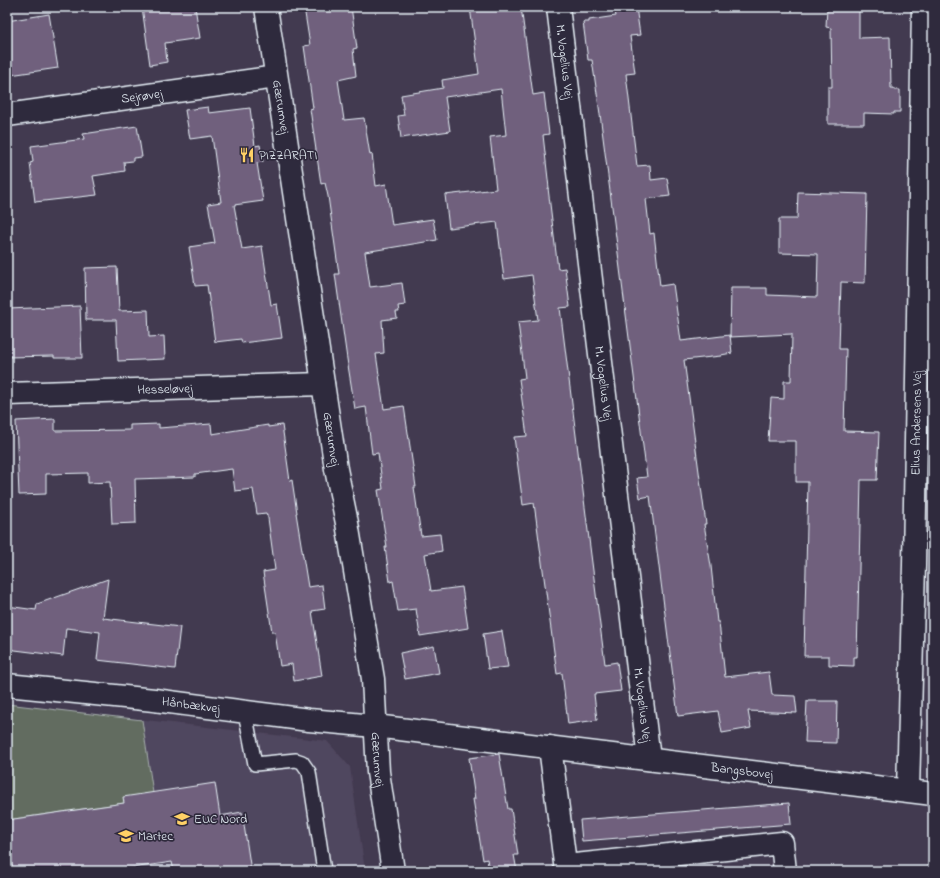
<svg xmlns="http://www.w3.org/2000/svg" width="940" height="878" font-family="'Indie Flower',sans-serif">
<rect width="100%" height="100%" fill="#423a50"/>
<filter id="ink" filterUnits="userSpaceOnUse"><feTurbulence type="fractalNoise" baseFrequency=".025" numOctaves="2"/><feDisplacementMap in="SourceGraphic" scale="8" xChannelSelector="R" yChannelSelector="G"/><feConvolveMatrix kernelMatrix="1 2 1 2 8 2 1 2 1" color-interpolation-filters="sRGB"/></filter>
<g filter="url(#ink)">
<!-- built -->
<path fill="#50465e" d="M7,704L327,741L350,767L365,871H7Z"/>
<!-- green -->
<path fill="#626c60" stroke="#a5aeac" d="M7,704L142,720L153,793L124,803L7,820Z"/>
<!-- building -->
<path fill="#6f617d" stroke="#e8f1f8" d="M142,7H195L200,38L165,43L167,62L150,65Z
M304,7H351L357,48L353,49L356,76L338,80L344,120L364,118L370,155L372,154L376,186L386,184L392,225L433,219L437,240L365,252L370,287L402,283L405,305L398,306L399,312H396L397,318L382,320L384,353L376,354L384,409L404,406L416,487H414L421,536L440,534L442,551L425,554L431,591L462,587L468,628L420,636L416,609L398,611L393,581L390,582L385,547H387L378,490L383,489L378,453L372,454L366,407L355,409L347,359L335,274H339L328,196L325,183L321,184L310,109L313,108L304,46L310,45Z
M470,7H521L533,95L544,93L549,134L543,135L549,188H548L558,269L565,268L570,307L560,308L591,555L605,664L617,662L621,691L594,694L597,720L568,724L562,673L557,674L534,503L523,505L514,437L527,436L519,379L525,378L518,322L538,320L532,275L504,279L497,222L449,228L445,195L496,189L490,137L506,135L501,89L445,97L450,131L401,138L398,116L404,115L401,95L443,88L442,80L479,74Z
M614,7H636L640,35L630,36L635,73L626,74L637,166L650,165L651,180L667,178L670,196L646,199L650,234L654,233L660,286L673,284L681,341L730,335L732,353L721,355V356L684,360L706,524H704L711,566L717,622H719L725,677L769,672L772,695L795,696L797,713L748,711L751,728L722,733L718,711L678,716L650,496L640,498L637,478L647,477L600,114L592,60H588L583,22H589V20L616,16Z
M827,7H859V38L890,37L891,88H894V90H900V112H894V114L864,113V124H828V87H832L831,28L826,27Z
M49,14L58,68L10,75L7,54V21Z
M208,107L209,113L250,108L255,146L260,145L263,162L257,163L263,201L234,205L242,249L262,246L271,305L277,304L282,338L242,343L241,339L215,342L207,285L195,286L189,247L215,243L208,204L221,202L212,136L190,139L185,110Z
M137,126L142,157L133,158V161L124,162L125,171L93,176L97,195L35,202L30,163L33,162L31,146L84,139L83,134Z
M798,192L867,194L865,283L841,282L839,349H846L844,431L879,432L877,480H861L857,657H854V666L829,665V656H804L808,482H796V441H768L771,398L784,399V381H791L792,334L730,337L731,288H767V295L817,297L818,254L779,253V219H797Z
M117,267L119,311L148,310L149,337L164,336L165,359L118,361L116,320H86L85,268Z
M80,306L82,358H54V356L7,357L8,309Z
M55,419V431L130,430V425L159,424V428L211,424L212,434L268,425V427L282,425L290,481L292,480L297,513H296L308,587L322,585L325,609L312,611L322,676L294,681L292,664L280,666L275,632H272L263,572L275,570L268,518L266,513L257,514L253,489L235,491L232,469L195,474V477L135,479L136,523L112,524L110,482L88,483V473L46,474V494L19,495L16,421Z
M108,579L103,618L180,627L175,669L97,660L100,632L66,628L63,656L7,649V606L36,610L37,604Z
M502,631L508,667L488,669L483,634Z
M434,646L439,673L405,679L400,653Z
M807,701H837L836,743L805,742Z
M499,754L508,809H511L518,855H514L517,871H489L487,859L483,860L473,799H475L469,758Z
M215,783L220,816L242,812L251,871H174L172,862L112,871H7V820L124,803L123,797Z
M789,803L791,824L582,841L580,820Z"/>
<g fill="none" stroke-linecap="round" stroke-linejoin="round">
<!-- lane casing -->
<g stroke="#e8f1f8" stroke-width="16">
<path id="lane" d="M245,712L255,764L296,760L302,762L309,772L324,871"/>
</g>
<!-- street casing -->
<g stroke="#e8f1f8" stroke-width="25">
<g id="street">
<path id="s1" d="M558,7L649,759"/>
<path id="s2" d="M7,115L276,77"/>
<path id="s3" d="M7,394L323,384"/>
<path d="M550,747L566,871"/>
<path id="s4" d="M908,790L914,565L923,7"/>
<path d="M566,866L782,843L785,871"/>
</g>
</g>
<!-- secondary casing -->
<g stroke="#e8f1f8" stroke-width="25">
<g id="secondary">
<path id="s5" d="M266,7L336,469L347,523L373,679L378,772L393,871"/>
<path id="s6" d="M7,685L154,700L309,720L375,726L933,794"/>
</g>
</g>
<!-- lane -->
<use href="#lane" stroke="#2f2a3d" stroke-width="13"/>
<!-- street -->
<use href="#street" stroke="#2f2a3d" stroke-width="22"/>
<!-- secondary -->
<use href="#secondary" stroke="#2f2a3d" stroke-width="22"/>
</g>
</g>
<!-- icons -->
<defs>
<g id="restaurant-bare" transform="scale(1.2)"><path d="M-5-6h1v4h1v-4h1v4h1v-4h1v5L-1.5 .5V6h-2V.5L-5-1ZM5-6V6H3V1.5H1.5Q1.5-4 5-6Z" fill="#ffd166" stroke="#2f2a3d" stroke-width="2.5" paint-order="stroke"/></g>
<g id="university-bare" transform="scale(1.2)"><path d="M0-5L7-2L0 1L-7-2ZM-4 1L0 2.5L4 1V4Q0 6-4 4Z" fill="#ffd166" stroke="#2f2a3d" stroke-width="2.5" paint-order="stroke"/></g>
</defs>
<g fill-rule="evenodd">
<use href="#restaurant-bare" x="247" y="155"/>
<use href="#university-bare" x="182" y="819"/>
<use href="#university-bare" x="126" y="836"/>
</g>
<g text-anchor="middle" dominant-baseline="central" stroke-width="3.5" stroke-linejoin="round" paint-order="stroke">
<!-- street labels -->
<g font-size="13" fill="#e8f1f8" stroke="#2f2a3d">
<text stroke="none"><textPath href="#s1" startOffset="55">M. Vogelius Vej</textPath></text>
<text stroke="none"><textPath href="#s2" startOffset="136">Sejrøvej</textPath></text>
<text stroke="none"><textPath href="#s5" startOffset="101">Gærumvej</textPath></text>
<text stroke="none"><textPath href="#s1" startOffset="379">M. Vogelius Vej</textPath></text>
<text stroke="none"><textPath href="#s3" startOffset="158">Hesseløvej</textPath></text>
<text stroke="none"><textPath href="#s4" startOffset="367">Elius Andersens Vej</textPath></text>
<text stroke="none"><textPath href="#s5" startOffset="437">Gærumvej</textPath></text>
<text stroke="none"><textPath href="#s6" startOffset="185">Hånbækvej</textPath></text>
<text stroke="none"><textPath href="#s1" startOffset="703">M. Vogelius Vej</textPath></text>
<text stroke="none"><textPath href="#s5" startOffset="761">Gærumvej</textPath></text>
<text stroke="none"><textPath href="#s6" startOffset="740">Bangsbovej</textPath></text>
</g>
<!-- poi labels -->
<g font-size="13" fill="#e8f1f8" stroke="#2f2a3d" text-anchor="start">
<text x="259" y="155">PIZZARATI</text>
<text x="194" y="819">EUC Nord</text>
<text x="138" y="836">Martec</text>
</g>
</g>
<!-- margin -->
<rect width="940" height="878" fill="none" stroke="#2f2a3d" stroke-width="24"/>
<rect x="12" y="12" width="916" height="854" fill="none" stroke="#e8f1f8" stroke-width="1.5" filter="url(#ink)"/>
</svg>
